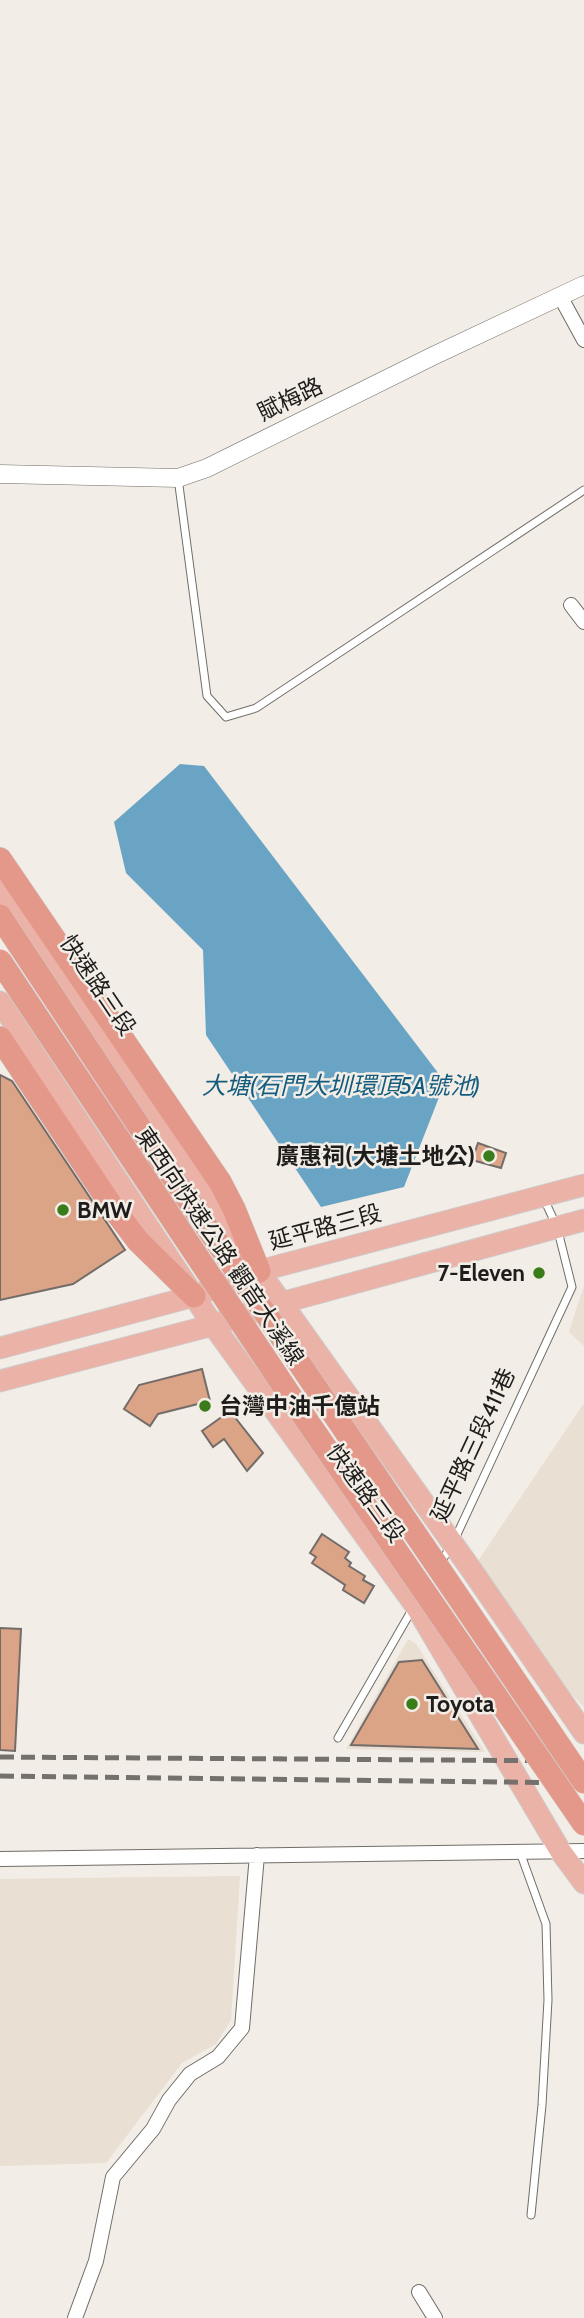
<svg xmlns="http://www.w3.org/2000/svg" width="584" height="2318" font-family="Cabin,'Noto Sans TC',sans-serif">
<rect width="100%" height="100%" fill="#f2ede6"/>
<!-- built -->
<path fill="#e9dfd3" d="M584,1286V1346L569,1332Z
M584,1403V1707L568,1691L486,1573L476,1564Z
M408,1639L416,1644L485,1752L346,1749Z
M240,1876L231,2020L216,2044L182,2063L106,2163L0,2166V1879Z"/>
<!-- water -->
<path fill="#69a4c4" d="M180,764L204,766L445,1082L404,1187L321,1207L206,1035L203,950L126,873L114,822Z"/>
<!-- building -->
<path fill="#dba487" stroke="#736c69" stroke-width="2" d="M0,1075L12,1081L125,1250L73,1284L0,1300Z
M478,1143L506,1153L501,1168L472,1160Z
M202,1369L210,1401L158,1414L150,1426L124,1409L139,1385Z
M230,1411L263,1453L247,1471L224,1439L213,1447L202,1431Z
M322,1534L349,1552L345,1558L351,1563L349,1566L365,1576L363,1580L374,1586L364,1603L343,1590L345,1585L312,1563L316,1557L310,1553Z
M0,1628L21,1629L15,1751L0,1750Z
M422,1660L478,1749L351,1745L399,1662Z"/>
<g fill="none" stroke-linecap="round" stroke-linejoin="round">
<!-- service casing -->
<g stroke="#716d67" stroke-width="9">
<path id="service" d="M178,478L207,696L226,717L256,708L584,490
M439,1565L453,1543L572,1287L557,1227L544,1199
M338,1738L413,1608
M520,1852L546,1924L548,2000L542,2105L531,2215"/>
</g>
<!-- minor casing -->
<g stroke="#716d67" stroke-width="16">
<path id="minor" d="M560,296L584,340
M571,605L584,622
M0,1859L584,1851
M419,2292L435,2318
M75,2318L96,2261L113,2177L153,2129L169,2100L190,2074L218,2057L242,2028L257,1855"/>
</g>
<!-- tertiary casing -->
<g stroke="#716d67" stroke-width="19">
<path id="tertiary" d="M0,474L178,478L207,468L433,356L584,285"/>
</g>
<!-- primary casing -->
<g stroke="#cecdcd" stroke-width="23">
<path id="primary" d="M0,886L239,1243L473,1572L584,1733
M0,1002L213,1325L415,1605L561,1852L584,1883
M0,1348L194,1296L259,1271L584,1185
M0,1381L213,1325L281,1303L584,1220"/>
</g>
<!-- trunk casing -->
<g stroke="#cecdcd" stroke-width="24">
<path id="trunk" d="M0,859L220,1182L234,1209L259,1271
M0,1038L113,1208L138,1241L194,1296"/>
</g>
<!-- service -->
<use href="#service" stroke="#fff" stroke-width="7"/>
<!-- minor -->
<use href="#minor" stroke="#fff" stroke-width="14"/>
<!-- tertiary -->
<use href="#tertiary" stroke="#fff" stroke-width="18"/>
<!-- primary -->
<use href="#primary" stroke="#ebb2a7" stroke-width="21"/>
<!-- trunk -->
<use href="#trunk" stroke="#e4988a" stroke-width="23"/>
<!-- rail -->
<path stroke="#74716d" stroke-width="5" stroke-dasharray="14 7" stroke-linecap="butt" d="M0,1757L584,1761
M0,1776L584,1783"/>
<!-- trunk-bridge casing -->
<g stroke="#cecdcd" stroke-width="24" stroke-linecap="butt">
<path id="trunk-bridge" d="M0,916L172,1176L584,1782
M0,961L303,1415L584,1824"/>
</g>
<!-- trunk-bridge -->
<use href="#trunk-bridge" stroke="#e4988a" stroke-width="23"/>
</g>
<!-- markers -->
<g fill="#3a7b1a" stroke="#f2ede6" stroke-width="2.5">
<circle cx="489" cy="1156" r="7"/>
<circle cx="63" cy="1210" r="7"/>
<circle cx="539" cy="1273" r="7"/>
<circle cx="205" cy="1406" r="7"/>
<circle cx="412" cy="1704" r="7"/>
</g>
<g text-anchor="middle" dominant-baseline="central" stroke-width="5" stroke-linejoin="round" paint-order="stroke">
<!-- street labels -->
<g font-size="23" fill="#1f1d1b" stroke="#f2ede6">
<text transform="translate(290 399) rotate(-26)">賦梅路</text>
<text transform="translate(98 985) rotate(56)">快速路三段</text>
<text transform="translate(325 1227) rotate(-15)">延平路三段</text>
<text transform="translate(220 1246) rotate(56)">東西向快速公路 觀音大溪線</text>
<text transform="translate(473 1445) rotate(-65)">延平路三段411巷</text>
<text transform="translate(366 1493) rotate(54)">快速路三段</text>
</g>
<!-- poi labels -->
<g font-size="23" font-weight="bold" fill="#1f1d1b" stroke="#f2ede6" text-anchor="start">
<text x="475" y="1156" text-anchor="end">廣惠祠(大塘土地公)</text>
<text x="77" y="1210">BMW</text>
<text x="525" y="1273" text-anchor="end">7-Eleven</text>
<text x="219" y="1406">台灣中油千億站</text>
<text x="426" y="1704">Toyota</text>
</g>
<!-- water labels -->
<g font-size="24" font-style="italic" fill="#135c7d" stroke="#f2ede6">
<text x="341" y="1085">大塘(石門大圳環頂5A號池)</text>
</g>
</g>
</svg>
